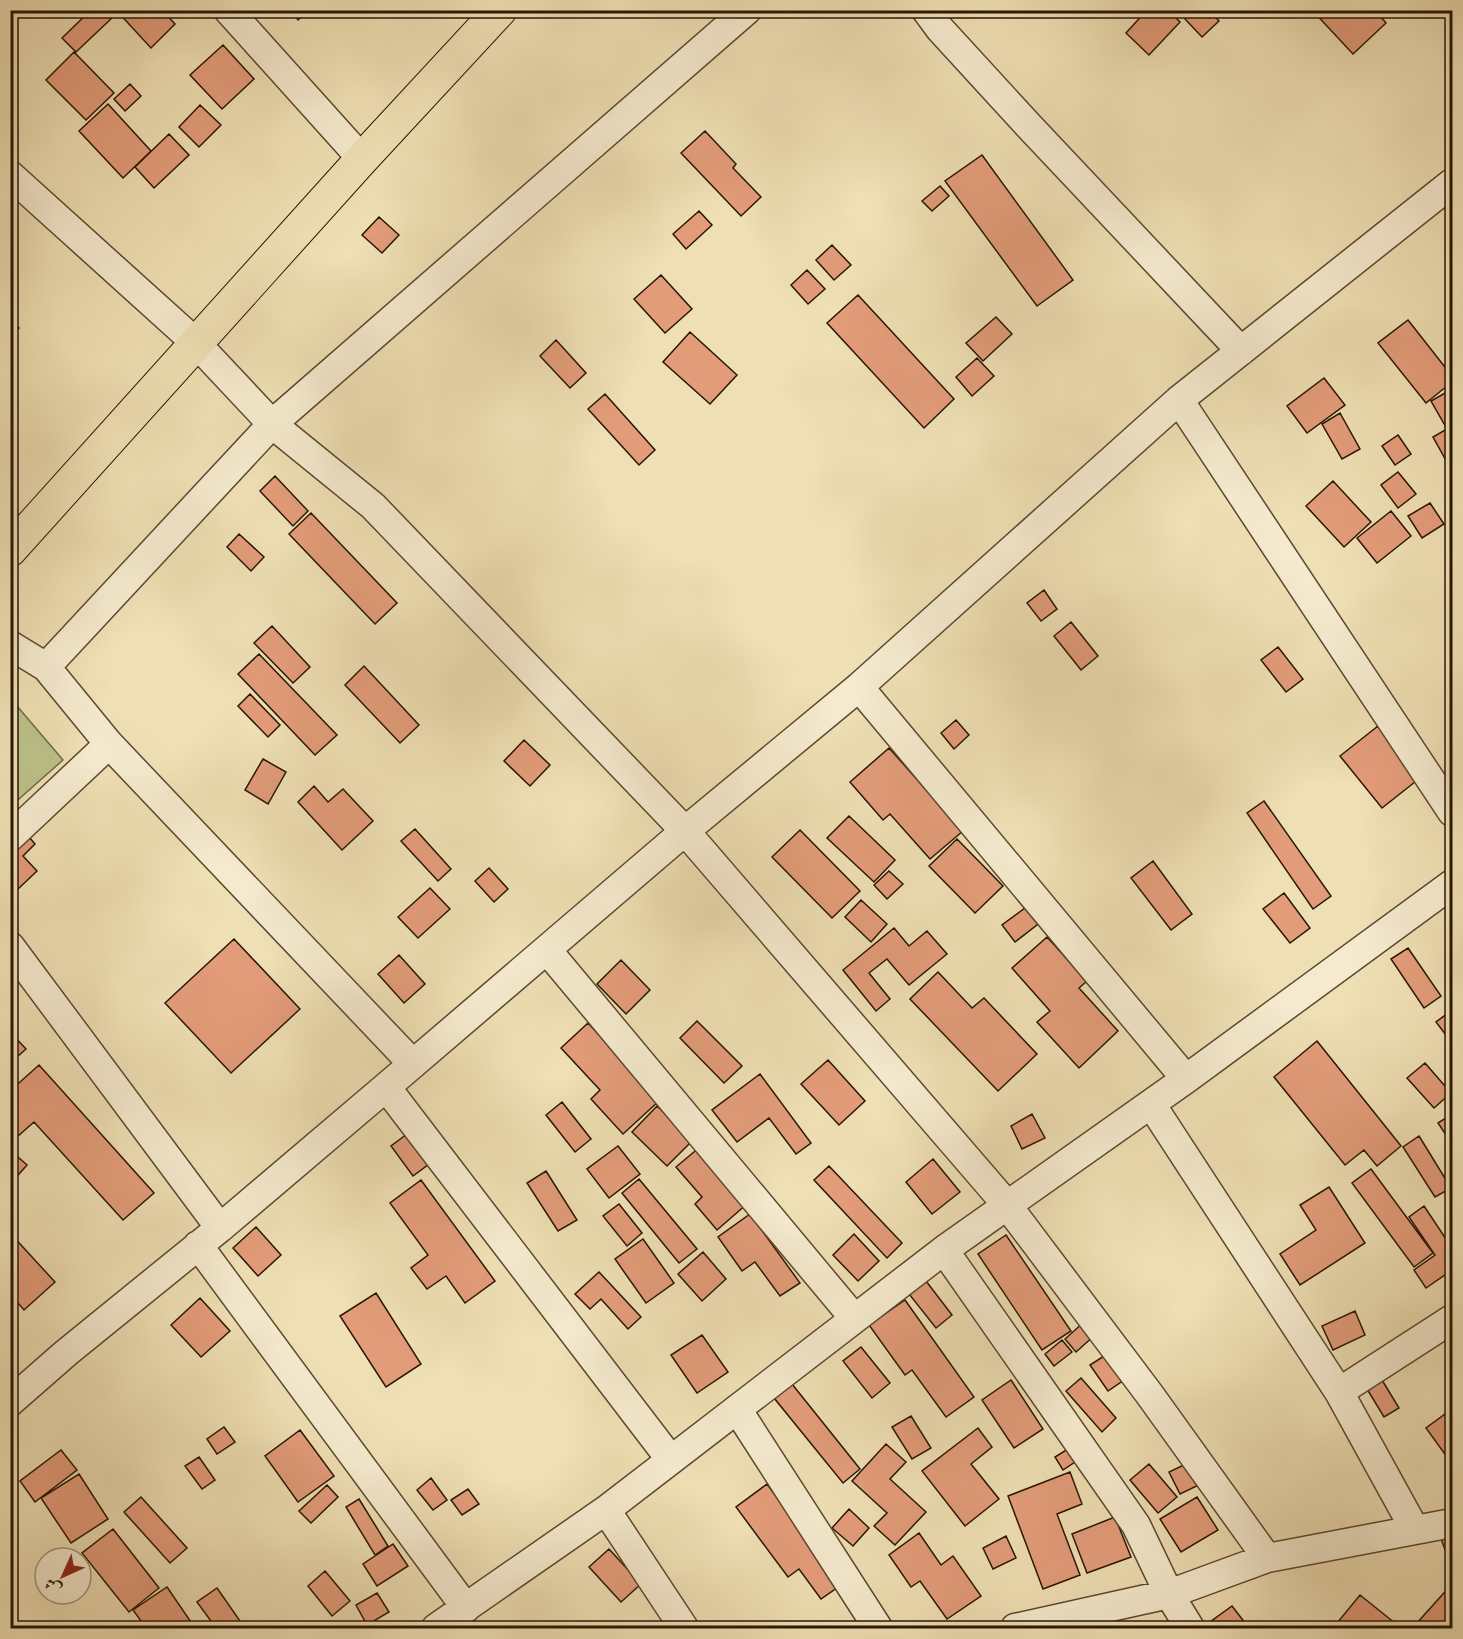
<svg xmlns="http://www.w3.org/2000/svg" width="1463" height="1639" font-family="'Libre Caslon Text',Amiri,serif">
<rect width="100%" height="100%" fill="#efdfb4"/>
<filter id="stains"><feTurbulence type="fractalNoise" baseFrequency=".00333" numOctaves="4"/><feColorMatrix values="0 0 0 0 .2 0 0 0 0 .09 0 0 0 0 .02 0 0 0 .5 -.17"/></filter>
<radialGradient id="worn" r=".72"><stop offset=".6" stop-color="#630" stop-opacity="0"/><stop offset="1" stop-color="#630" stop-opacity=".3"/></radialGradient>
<!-- green -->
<path fill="#bcc18a" stroke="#726c46" stroke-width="1.5" d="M11,699L63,760L11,806H10Z"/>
<!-- building -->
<path fill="#e39c7a" stroke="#281603" stroke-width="1.5" d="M91,10H107L113,17L76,52L62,38Z
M116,10H162L175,24L151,48Z
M291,10H310L298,20Z
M1147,10H1168L1180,22L1149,55L1126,33Z
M1194,10H1209L1219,21L1202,37L1185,19Z
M1312,10H1375L1386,23L1353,54Z
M223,45L254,79L222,109L190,75Z
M74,52L114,93L86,120L46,80Z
M130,84L141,96L125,111L114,99Z
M108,104L151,151L123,178L79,131Z
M200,105L221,125L199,147L179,127Z
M705,131L736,164L733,168L761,197L741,216L681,153Z
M169,134L189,155L154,188L135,167Z
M982,155L1073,280L1037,306L945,181Z
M940,186L949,196L932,211L922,201Z
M699,211L712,225L686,249L673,234Z
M379,217L399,235L382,253L362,235Z
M832,245L851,265L834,280L816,260Z
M807,270L825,289L808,304L791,285Z
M661,275L692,309L665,333L634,299Z
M858,295L954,399L924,428L827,323Z
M996,317L1012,334L983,361L966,343Z
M10,320L19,328L10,336Z
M1408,320L1452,376V382L1426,403L1378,343Z
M690,332L737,375L710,404L663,362Z
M556,340L586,373L570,388L540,356Z
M977,358L994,376L972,396L956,377Z
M1324,378L1345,405L1307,433L1287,406Z
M1452,389V471L1433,437L1447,429L1431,401Z
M605,394L655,450L639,465L588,409Z
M1340,413L1360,449L1342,459L1322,424Z
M1398,435L1411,454L1395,465L1382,446Z
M1398,472L1416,494L1398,508L1381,485Z
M275,476L308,511L293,526L260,491Z
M1333,481L1371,522L1344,547L1306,506Z
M1430,503L1444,524L1422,538L1408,516Z
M1391,511L1411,536L1377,563L1357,538Z
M311,513L397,603L375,624L289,534Z
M1452,527V541L1446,532Z
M239,534L264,557L251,571L227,547Z
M1044,590L1057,609L1041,621L1027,603Z
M1071,622L1098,656L1081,670L1054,636Z
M272,626L310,667L293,683L254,643Z
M1278,647L1303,679L1286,692L1261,660Z
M259,654L337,735L315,755L238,674Z
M364,666L419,725L400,743L345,685Z
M250,694L280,725L268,737L238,706Z
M956,720L969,735L954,749L941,733Z
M1378,726L1420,778L1382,808L1340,756Z
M524,740L550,765L530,786L504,761Z
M889,748L963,831L930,859L890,814L883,820L850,782Z
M263,759L286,772L268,804L245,790Z
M314,786L328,802L343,789L373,821L342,850L298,802Z
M1264,801L1331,896L1313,909L1247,813Z
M849,816L895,860L874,882L827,838Z
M415,829L451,869L438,881L401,841Z
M800,830L860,891L832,918L772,857Z
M24,831L35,844L23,856L37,871L17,890L10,883V844Z
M957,839L1003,886L975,913L929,866Z
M1153,861L1192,914L1171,930L1131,878Z
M489,868L508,889L494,902L475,881Z
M889,871L903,884L887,899L874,885Z
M430,888L450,909L418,938L398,917Z
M1284,893L1310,928L1290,943L1263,909Z
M861,900L887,924L871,942L845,917Z
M1033,902L1046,918L1015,942L1002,925Z
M894,928L909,946L927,931L947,954L909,985L887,959L869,973L890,999L876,1011L843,970Z
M1047,937L1087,981L1079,988L1118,1031L1079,1068L1037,1022L1050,1011L1012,968Z
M234,939L300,1009L231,1073L165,1003Z
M1408,948L1441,996L1424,1008L1391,959Z
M399,955L425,984L404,1003L378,974Z
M621,960L650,990L626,1014L597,984Z
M938,972L972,1008L984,998L1037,1054L998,1091L910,999Z
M1452,1010V1043L1436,1022Z
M697,1021L742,1066L724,1083L680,1038Z
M588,1023L660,1100L623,1134L591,1099L600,1090L561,1048Z
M10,1032L26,1049L10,1063Z
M1317,1041L1401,1146L1377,1166L1364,1150L1345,1165L1274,1077Z
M828,1060L865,1101L839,1125L801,1084Z
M1425,1063L1451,1093L1434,1108L1407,1078Z
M39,1065L154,1193L123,1220L34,1122L10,1143V1091Z
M760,1074L811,1143L796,1154L769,1118L737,1142L712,1110Z
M562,1102L591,1139L575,1152L546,1115Z
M657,1106L693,1140L667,1166L632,1132Z
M1032,1114L1045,1138L1022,1149L1011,1126Z
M1452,1114V1144L1438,1123Z
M407,1134L429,1164L413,1176L391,1146Z
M1419,1136L1451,1188L1435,1197L1403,1147Z
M707,1141L755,1197L717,1230L695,1204L702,1197L676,1167Z
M618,1146L640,1174L609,1198L587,1169Z
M10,1150L27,1165L10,1184Z
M933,1159L960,1192L932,1214L906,1182Z
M829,1166L902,1243L887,1258L814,1180Z
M1371,1169L1433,1253L1414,1267L1352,1183Z
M546,1171L577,1220L558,1231L527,1183Z
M639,1179L697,1249L679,1263L622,1193Z
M421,1180L495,1281L465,1303L446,1276L427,1289L411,1268L428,1255L390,1203Z
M1329,1187L1365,1243L1300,1285L1280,1254L1316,1230L1300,1205Z
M1452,1188V1200L1447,1192Z
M619,1204L642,1233L627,1246L603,1216Z
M1424,1206L1452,1248V1270L1426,1288L1414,1270L1435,1255L1409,1217Z
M750,1214L800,1283L780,1296L755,1262L742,1271L718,1237Z
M256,1227L281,1255L258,1276L233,1248Z
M10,1233L55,1282L24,1310L10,1294Z
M854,1234L879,1261L858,1281L833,1255Z
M1006,1235L1071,1331L1042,1350L978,1254Z
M643,1239L674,1283L646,1303L615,1259Z
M703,1252L726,1279L702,1301L678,1274Z
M599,1272L641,1317L628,1329L601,1299L590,1309L575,1294Z
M926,1281L952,1315L936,1328L909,1294Z
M376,1293L421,1364L386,1387L340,1316Z
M200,1298L230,1331L201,1357L171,1325Z
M905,1300L974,1397L946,1417L912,1370L905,1375L869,1325Z
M1355,1311L1365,1335L1333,1350L1322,1326Z
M1084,1322L1095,1335L1076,1352L1065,1339Z
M702,1335L728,1372L697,1393L671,1355Z
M1062,1340L1072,1352L1054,1366L1045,1354Z
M861,1347L890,1383L872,1398L843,1361Z
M1107,1354L1124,1380L1108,1391L1090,1365Z
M1081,1378L1116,1418L1102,1432L1066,1391Z
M788,1379L860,1469L843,1483L770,1393Z
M1011,1380L1043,1429L1014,1448L982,1400Z
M1382,1380L1399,1408L1384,1417L1367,1389Z
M1452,1409V1464L1426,1428Z
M911,1416L931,1448L912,1459L892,1427Z
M224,1427L235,1442L217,1454L207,1439Z
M978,1428L992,1447L971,1464L999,1499L965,1526L922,1471Z
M300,1430L334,1476L298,1502L265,1456Z
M1079,1442L1087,1454L1063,1470L1055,1457Z
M886,1444L906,1462L890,1479L926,1512L895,1545L874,1526L887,1513L852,1481Z
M61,1450L77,1470L35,1502L20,1481Z
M199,1457L215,1480L202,1489L185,1466Z
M1192,1461L1203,1483L1180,1494L1169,1472Z
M1149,1464L1177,1497L1158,1513L1130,1480Z
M1070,1472L1082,1504L1057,1514L1080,1575L1043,1589L1008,1496Z
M79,1474L108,1519L71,1543L41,1498Z
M431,1478L447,1500L433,1510L417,1490Z
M767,1484L841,1585L821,1599L799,1569L788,1577L736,1507Z
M327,1485L338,1497L311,1523L299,1511Z
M468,1489L479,1504L462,1515L451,1500Z
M141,1497L187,1548L170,1563L124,1512Z
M1197,1497L1218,1530L1181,1552L1160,1519Z
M359,1499L388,1546L375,1555L346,1507Z
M849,1509L869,1528L853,1546L832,1528Z
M1115,1517L1131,1557L1087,1573L1072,1534Z
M113,1529L159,1588L129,1612L82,1553Z
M919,1533L941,1565L953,1556L981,1596L947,1619L920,1581L911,1587L889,1555Z
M1452,1534V1559L1449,1560L1441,1539Z
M1006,1536L1016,1558L993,1569L983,1548Z
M393,1544L408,1566L377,1586L363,1564Z
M609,1549L641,1584L621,1602L589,1567Z
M325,1571L350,1601L332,1616L308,1586Z
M1452,1584V1628H1424L1417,1623Z
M167,1587L195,1628H146L133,1610Z
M217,1588L240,1621L229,1628H216L197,1602Z
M377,1593L389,1612L367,1625L356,1605Z
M1360,1595L1401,1628H1333Z
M1232,1606L1249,1628H1215L1210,1622Z
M286,1622L291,1628H277Z"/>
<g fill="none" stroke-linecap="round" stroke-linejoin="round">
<!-- street casing -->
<g stroke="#5a482f" stroke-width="31">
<path id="street" d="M228,10L362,159
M926,10L940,29L1028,125L1241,351
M10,175L195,342L272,424L373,506L685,831L1007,1205L1150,1395L1267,1558
M1179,400L1452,812
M10,645L46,667L109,744L413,1064
M46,667L272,424L747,10
M859,687L1186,1079
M10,837L109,744
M10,946L220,1228
M547,950L854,1318
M386,1087L671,1460
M1151,1104L1339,1392L1415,1530
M198,1245L466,1608
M944,1250L1136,1525L1169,1594L1190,1628
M1339,1392L1452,1319
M10,1402L66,1353L220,1228L386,1087L685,831L859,687L1179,400L1452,183
M737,1409L878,1628
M606,1510L684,1628
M436,1628L606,1510L944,1250L1186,1079L1452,884
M1015,1628L1169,1594L1267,1558L1452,1523"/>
</g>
<!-- primary casing -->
<g stroke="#281603" stroke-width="35">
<path id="primary" d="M10,550L362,159L500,10"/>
</g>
<!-- street -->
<use href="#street" stroke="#f5eace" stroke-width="28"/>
<!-- primary -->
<use href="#primary" stroke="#efdfb4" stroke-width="33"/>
</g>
<!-- margin -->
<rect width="1463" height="1639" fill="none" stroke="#efdfb4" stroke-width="36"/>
<rect x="12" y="12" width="1439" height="1615" fill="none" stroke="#281603" stroke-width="3"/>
<rect x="18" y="18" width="1427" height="1603" fill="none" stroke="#281603" stroke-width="1.5"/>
<!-- north arrow -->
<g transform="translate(63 1576) rotate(225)"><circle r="28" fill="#f5eace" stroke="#a3957d" stroke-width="1.5"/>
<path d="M0-4.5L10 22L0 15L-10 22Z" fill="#8f2418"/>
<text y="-9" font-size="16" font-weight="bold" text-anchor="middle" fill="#281603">ش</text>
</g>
<rect width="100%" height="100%" filter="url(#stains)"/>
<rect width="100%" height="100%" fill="url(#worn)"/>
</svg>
